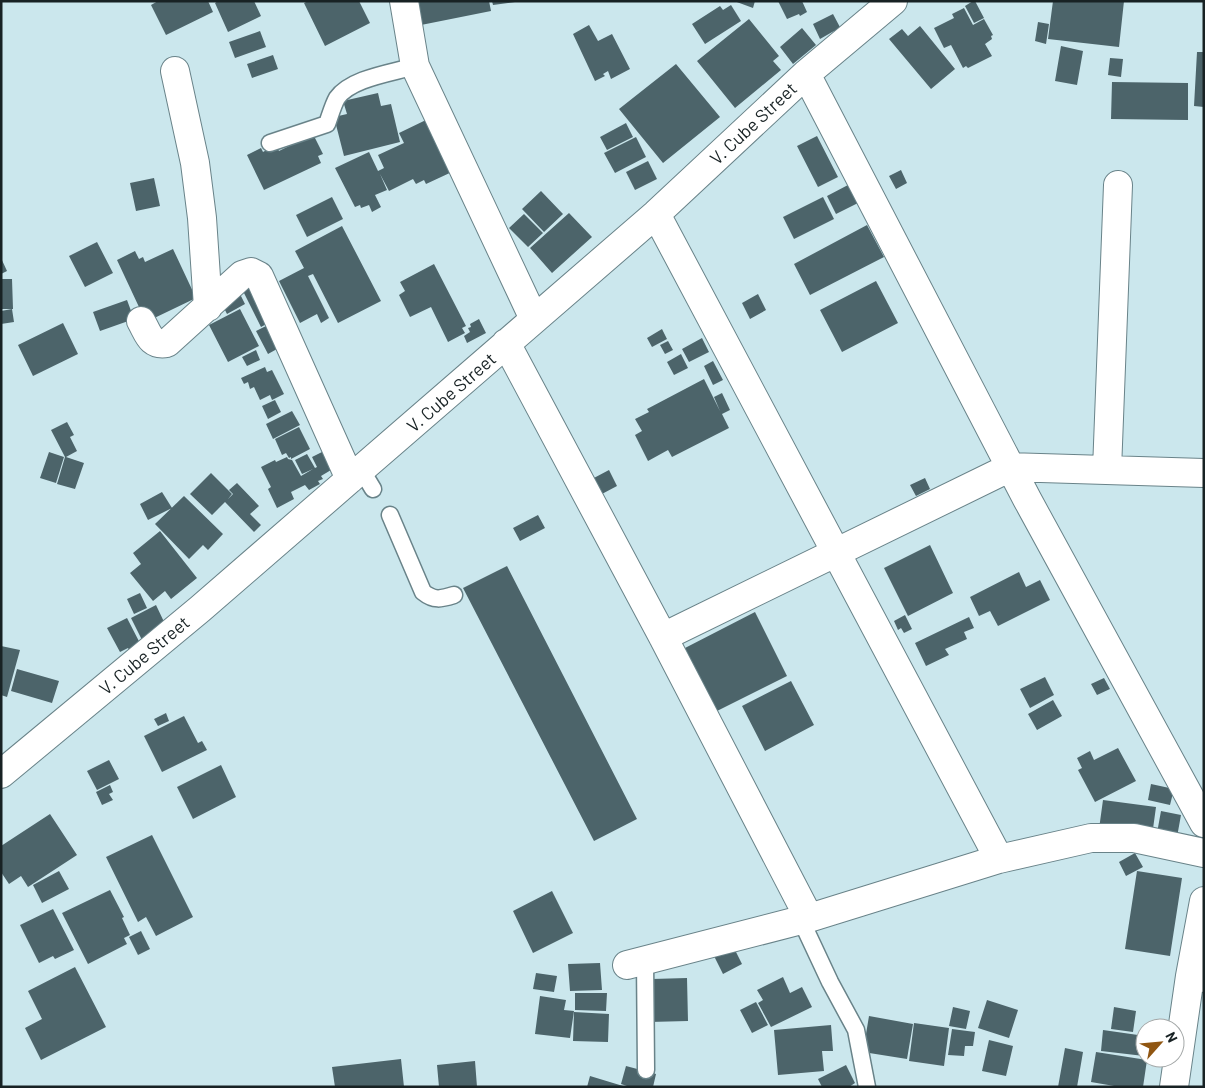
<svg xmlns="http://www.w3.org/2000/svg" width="1205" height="1088" font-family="Barlow,sans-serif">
<rect width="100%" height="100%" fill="#cbe7ed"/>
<!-- building -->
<path fill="#4c646a" d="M158,1H208L213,12L166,35L151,5Z
M218,1H254L261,16L228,32L215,3Z
M308,1H359L370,23L325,46L304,3Z
M411,1H489L491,11L416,26Z
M492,1H515V2L493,5Z
M734,1H755L753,8Z
M778,1H802L807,12L800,16L799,14L787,19Z
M973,1H975L984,18L974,23L965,6Z
M1053,1H1124L1119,47L1048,39Z
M731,5L741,21L705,44L692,24L720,6L723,10Z
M964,8L973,25L984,19L993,35L991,36L992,39L985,44L992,56L968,68L966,66L963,68L951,45L944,48L934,28L954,18L952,14Z
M833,14L842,31L836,35L834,31L820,39L813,24Z
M749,19L779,56L773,61L781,70L735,108L697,61Z
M1038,22L1049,24L1046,44L1035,41Z
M589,25L598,41L612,34L630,69L611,79L608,71L603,74L605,76L595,81L573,34Z
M920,26L955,69L931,89L889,39L902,29L908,36Z
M802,28L816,45L793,64L780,47Z
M260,31L266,47L235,58L229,42Z
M1061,46L1083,51L1077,85L1055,81Z
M1197,52H1204V107L1194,106Z
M273,55L278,69L252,78L247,64Z
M1110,58L1123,59L1121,77L1108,75Z
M676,64L720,117L663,163L619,109Z
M1112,82L1188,83V120L1111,119Z
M378,93L381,106L391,104L400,142L344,156L334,117L347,114L343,101Z
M428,119L454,171L426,184L424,180L416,184L413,179L389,191L380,174L387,190L375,195L381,207L372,212L369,205L361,208L360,205L355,207L335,168L369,152L378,171L384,168L378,155L404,143L399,133Z
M626,123L633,137L607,150L600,137Z
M313,134L323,154L318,156L321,163L264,190L247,155L261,148L263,152L276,145L279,151Z
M817,136L838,177L818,187L797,146Z
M636,137L646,157L615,173L604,153Z
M648,161L657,179L635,190L626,172Z
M901,170L907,183L896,189L889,176Z
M154,178L160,206L136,211L130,183Z
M848,185L858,203L836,214L827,196Z
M541,191L563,214L544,232L522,209Z
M332,197L343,219L307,237L296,215Z
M823,197L834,219L794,239L783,217Z
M569,213L592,237L552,273L530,248Z
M524,214L543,233L528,247L509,228Z
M867,225L884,257L810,295L794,264Z
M342,226L381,301L338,323L313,274L308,276L329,318L321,323L317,314L300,323L279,281L304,268L295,251Z
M97,242L113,273L85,287L69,256Z
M173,249L196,298L146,322L117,260L135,251L139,259L143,257L145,262Z
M1,258L7,271L1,274Z
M434,264L466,326L462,328L465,333L448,342L431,307L410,317L399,295L405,291L400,282Z
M1,279H12L13,309H1Z
M876,281L898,323L842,352L820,310Z
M253,282L272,321L261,327L241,287Z
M240,294L245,304L227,314L222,304Z
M758,294L766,310L750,319L742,303Z
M127,300L134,319L100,331L93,312Z
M12,309L14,322L1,324V311Z
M240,309L259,346L228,362L209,325Z
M479,319L486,333L467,343L464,336L470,332L468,328L471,327L470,324Z
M63,323L78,354L33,376L18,345Z
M266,326L277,349L268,354L256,331Z
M662,329L667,339L652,347L647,338Z
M702,338L709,352L689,362L682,349Z
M668,341L673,350L665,354L660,345Z
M256,350L260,360L247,366L242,357Z
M681,354L688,368L674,375L667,362Z
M713,361L723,380L713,385L704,366Z
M265,367L267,372L272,370L284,394L272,400L270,395L260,400L254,387L250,389L248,382L244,384L241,378Z
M704,379L720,411L714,397L722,393L730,410L722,414L729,428L672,457L668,450L648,461L635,435L642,431L635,419L649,412L647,409Z
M275,400L281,412L268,419L262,406Z
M292,411L300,425L273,439L266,424Z
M67,422L74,435L70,437L77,451L66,457L84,463L75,489L57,484L65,457L51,430Z
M299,427L310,449L291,459V457L289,458L286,453L282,455L275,439Z
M49,452L64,457L56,483L40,478Z
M322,452L331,470L321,476L323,479L318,481L320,484L309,490L305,485L291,492L294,499L277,508L268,489L271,487L261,467L275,460L276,462L287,457L288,459L292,460L301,476L313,469L302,474L295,460L307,454L315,468L317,467L312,457Z
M609,470L617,486L600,495L592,479Z
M211,473L232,494L228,499L233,494L229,490L237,483L259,506L250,514L261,525L254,532L225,502L212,515L190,494Z
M925,478L930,489L916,496L910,485Z
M162,492L172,508L148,520L140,504Z
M184,496L223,534L208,550L203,545L189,559L155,524Z
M538,515L545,528L520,541L513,528Z
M160,531L197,578L171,599L165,591L153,601L130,573L141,564L133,553Z
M930,545L953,593L908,616L884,568Z
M507,566L637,819L594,841L463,588Z
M1019,572L1026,587L1040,580L1050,600L998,626L990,611L979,616L970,597Z
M140,593L147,608L134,614L127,599Z
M156,605L166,626L144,644L131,618Z
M755,612L787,676L717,711L685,648Z
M905,615L912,629L904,633L901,628L898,630L894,621Z
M969,617L974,628L964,632L967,639L945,649L949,655L926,666L915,643Z
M127,618L144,651L133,657L128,648L120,652L107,628Z
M1,646L20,650L7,697L1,695Z
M17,669L59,681L52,703L11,691Z
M1045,677L1054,695L1030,708L1020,689Z
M1104,678L1110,689L1097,695L1091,684Z
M791,681L814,725L765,751L742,706Z
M1053,700L1062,716L1037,730L1028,714Z
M166,713L169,721L158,726L154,719Z
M184,716L198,743L202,741L207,750L162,772L144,736Z
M1118,748L1136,781L1095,802L1078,770L1082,768L1077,758L1090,751L1094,760Z
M109,760L119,779L97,790L87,771Z
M221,765L236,797L193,819L177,787Z
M1151,784L1174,789L1170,805L1148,800Z
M110,785L113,792L109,794L113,800L102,805L96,792Z
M1103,800L1156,807L1152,836L1099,829Z
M1161,811L1181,815L1177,837L1157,833Z
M50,814L77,855L28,887L21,876L9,884L1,872V846Z
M152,835L193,917L156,936L146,917L138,922L106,857Z
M1135,853L1143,867L1126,876L1119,862Z
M59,871L69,889L42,903L33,885Z
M1137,871L1182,878L1170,956L1125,949Z
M110,890L124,917L122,918L130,935L124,938L127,944L88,964L62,913Z
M552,891L573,933L533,953L513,911Z
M53,909L74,950L55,959L53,956L39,963L20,925Z
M141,931L150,949L138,955L129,937Z
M733,946L742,964L723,974L714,956Z
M600,963L602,990L570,991L568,964Z
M75,967L106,1027L41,1060L25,1028L42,1019L28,991Z
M536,973L557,976L554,992L533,989Z
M783,977L790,993L802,987L812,1007L771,1027L758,1003L763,1000L757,990Z
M687,978L688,1021L649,1022L652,979Z
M575,993H607L606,1011L575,1010Z
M540,996L566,1000L564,1010L574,1011L570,1038L535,1034Z
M987,1000L1018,1010L1009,1038L978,1028Z
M756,1002L768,1025L752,1033L740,1010Z
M953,1007L970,1011L966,1029L949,1026Z
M1114,1007L1136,1011L1133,1032L1111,1029Z
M574,1012L609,1014L608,1042L573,1041Z
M869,1016L913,1024L907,1059L863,1052Z
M914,1023L949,1028L944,1066L909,1061Z
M831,1025L833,1051H822L824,1071L778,1075L774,1030Z
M952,1029L975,1032L973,1046H965L964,1056L948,1055Z
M1103,1030L1145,1036L1144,1056L1101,1051Z
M989,1040L1013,1046L1006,1076L982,1071Z
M1065,1048L1083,1052L1077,1087H1058Z
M1096,1052L1147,1060L1143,1087H1120L1091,1082Z
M401,1059L404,1087H335L332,1067Z
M475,1061L477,1087H439L437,1065Z
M846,1065L855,1083L849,1087H822L818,1079Z
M626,1066L656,1074L653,1087H630L621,1084Z
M590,1076L623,1086L622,1087H587Z"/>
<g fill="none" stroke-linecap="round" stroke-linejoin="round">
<!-- service casing -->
<g stroke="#698389" stroke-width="19">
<path id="service" d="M270,143L327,124C330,116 333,105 337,98C351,78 392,73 415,66
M361,469L373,489
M390,515L423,592C434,601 441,599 454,595
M801,920L830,982L856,1030L867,1087
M645,959L646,1070"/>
</g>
<!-- minor casing -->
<g stroke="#698389" stroke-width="30">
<path id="minor" d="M404,1L415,66L534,319
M175,71L195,163L202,218L208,307
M806,74L1027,499L1204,823
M656,214L999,859
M141,321C148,333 150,346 167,343L242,275L251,272L259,276L350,479
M506,343L663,637L809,918
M1107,470L1118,185
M663,637L1011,467L1204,473
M1,774L200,609L350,479L656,214L806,74L893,1
M627,965L809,918L999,859L1091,838H1134L1204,853
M1190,976L1204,901
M1174,1087L1190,976L1204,978"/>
</g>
<!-- service -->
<use href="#service" stroke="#fff" stroke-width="16"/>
<!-- minor -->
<use href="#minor" stroke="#fff" stroke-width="28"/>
</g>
<g text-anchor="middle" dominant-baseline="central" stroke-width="5" stroke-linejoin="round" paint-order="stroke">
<!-- street labels -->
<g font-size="18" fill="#182224" stroke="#fff">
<text transform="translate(753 123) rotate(-43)">V. Cube Street</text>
<text transform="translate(451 392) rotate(-41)">V. Cube Street</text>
<text transform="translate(144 655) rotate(-40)">V. Cube Street</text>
</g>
</g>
<!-- border -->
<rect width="1205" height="1088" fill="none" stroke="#182224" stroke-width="5"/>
<!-- north arrow -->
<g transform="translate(1160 1043) rotate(63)"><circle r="24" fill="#ffffff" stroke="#a3a7a7"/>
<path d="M0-4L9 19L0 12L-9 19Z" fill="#905612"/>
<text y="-8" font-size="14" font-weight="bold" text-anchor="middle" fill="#182224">N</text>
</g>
</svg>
